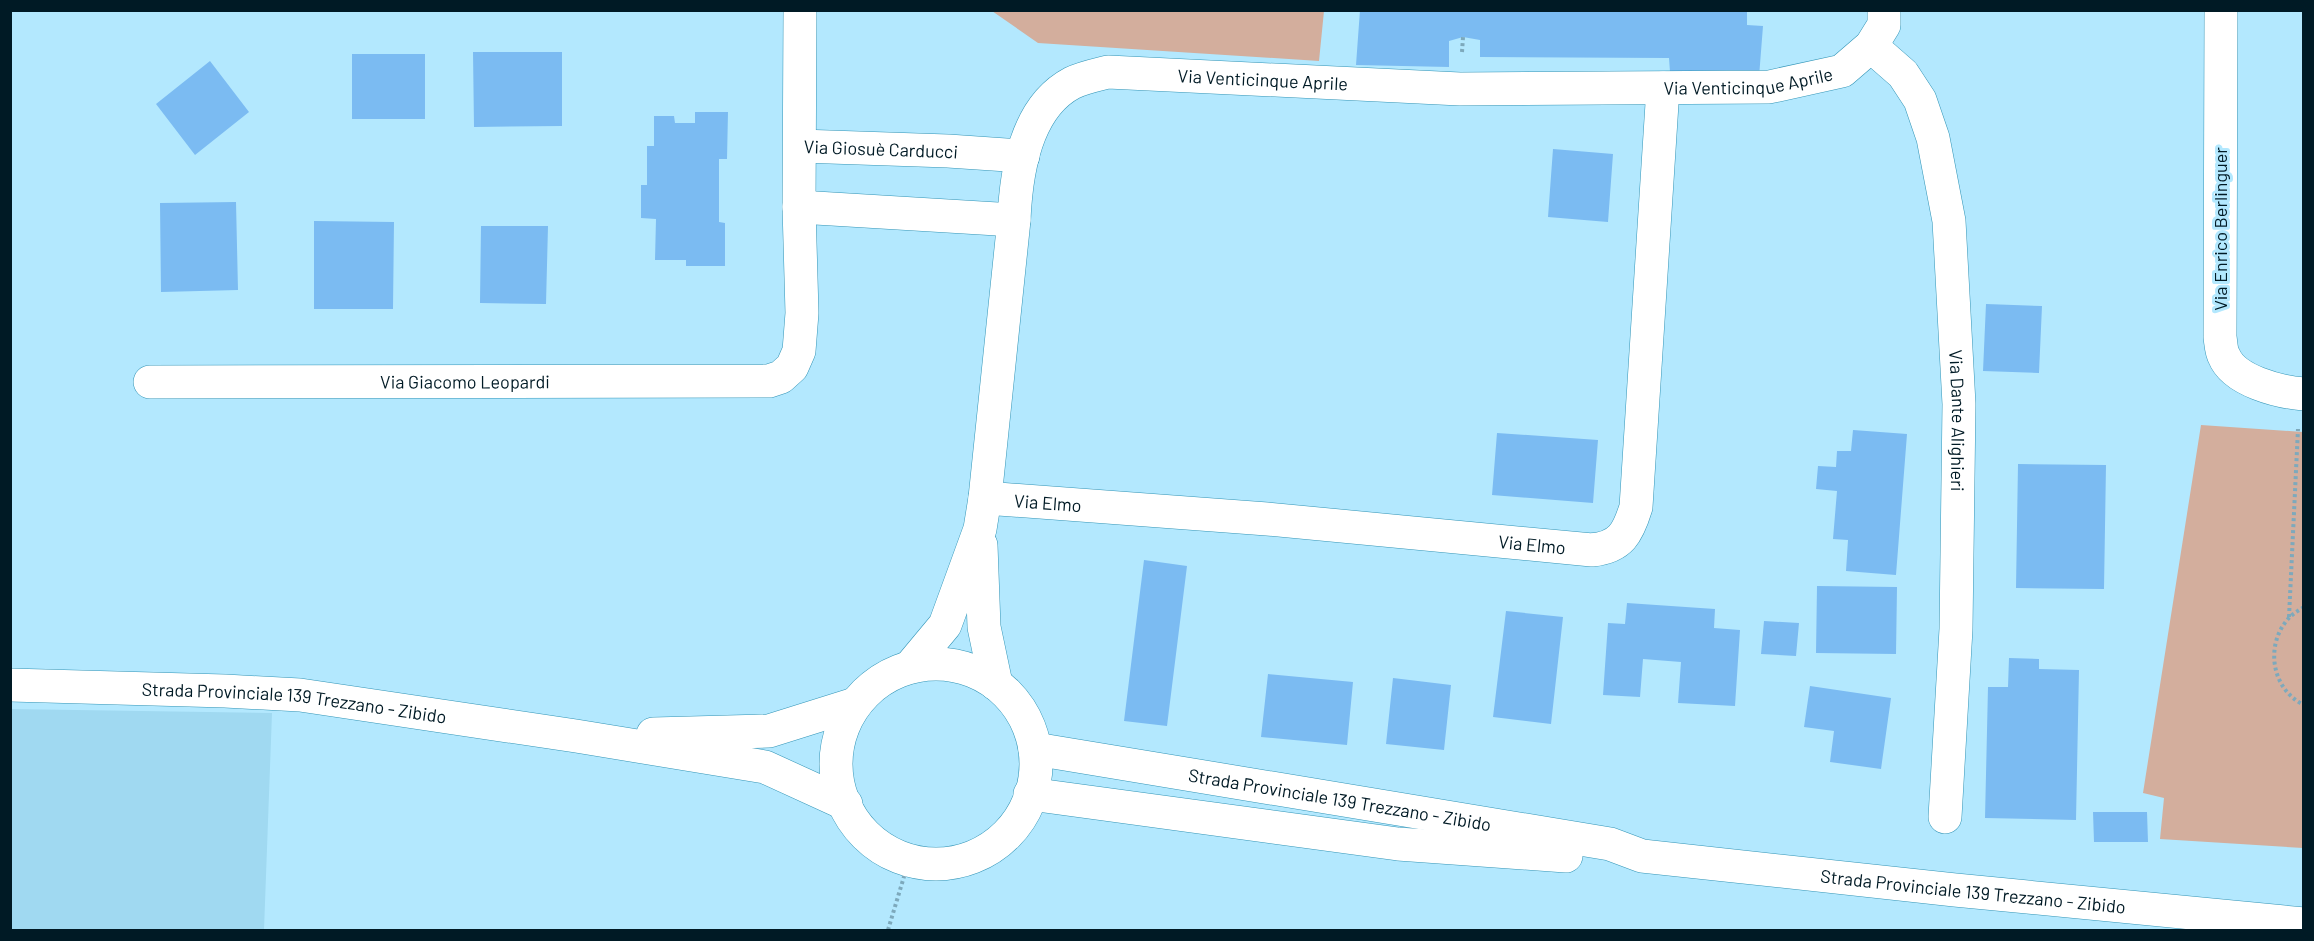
<svg xmlns="http://www.w3.org/2000/svg" width="2314" height="941" font-family="Barlow,sans-serif">
<rect width="100%" height="100%" fill="#b3e8fe"/>
<!-- built -->
<path fill="#a0d9f1" d="M11,709L272,713L264,930H11Z"/>
<!-- green -->
<path fill="#d3ae9d" d="M992,11L1324,10V11L1319,61L1038,43Z
M2201,425L2303,432V848L2160,839L2164,798L2143,793Z"/>
<!-- building -->
<path fill="#7bbbf2" d="M1360,10H1747V25L1763,26L1759,77L1670,72L1669,58L1480,57V40L1463,37L1449,41V67L1356,65Z
M473,52H562V126L474,127Z
M352,54H425V119H352Z
M210,61L249,112L195,155L156,104Z
M695,112H728L727,159H719V222L725,223V266H686V260H655L656,219L641,218V185H647V146H654V116H674L675,123H695Z
M1553,149L1613,154L1608,222L1548,217Z
M236,202L238,290L161,292L160,203Z
M314,221L394,222L393,309H314Z
M481,226H548L546,304L480,303Z
M1986,304L2042,306L2039,373L1983,371Z
M1853,430L1907,434L1896,575L1846,571L1848,540L1833,539L1837,491L1816,489L1818,466L1836,467L1837,451H1851Z
M1497,433L1598,440L1593,503L1492,495Z
M2018,464L2106,465L2104,589L2016,588Z
M1144,560L1187,566L1167,726L1124,721Z
M1817,586L1897,587L1896,654L1816,653Z
M1627,603L1715,609L1714,628L1740,630L1735,706L1678,703L1681,662L1643,659L1640,697L1603,695L1608,623L1625,624Z
M1506,611L1563,617L1551,724L1493,717Z
M1764,621L1799,623L1796,656L1761,654Z
M2009,658L2039,659V669L2079,670L2076,820L1985,818L1988,687H2008Z
M1268,674L1353,682L1347,745L1261,737Z
M1393,678L1451,685L1444,750L1386,744Z
M1810,686L1891,698L1881,769L1830,762L1834,731L1804,727Z
M2093,812H2147L2148,842H2094Z"/>
<g fill="none" stroke-linecap="round" stroke-linejoin="round">
<!-- minor casing -->
<g stroke="#3295b7" stroke-width="34">
<g id="minor">
<path d="M2221,10L2220,337C2221,343 2221,351 2224,356C2234,381 2279,392 2304,394"/>
<path id="s1" d="M1871,46L1903,74L1920,100L1933,138L1949,221L1959,404L1956,629L1945,817"/>
<path id="s2" d="M800,146L948,151L1023,156"/>
<path d="M799,207L1014,220"/>
<path id="s3" d="M150,382L769,381L781,377L792,367L799,351L802,313L799,207L800,10"/>
<path id="s4" d="M985,498L1267,519L1592,550C1621,547 1628,533 1636,507L1663,88"/>
<path d="M981,545L984,627L996,684"/>
<path id="s5" d="M910,667L945,625L980,529L985,498L1014,220C1016,173 1025,108 1072,83C1082,78 1096,75 1108,72L1460,89L1769,87L1842,71L1871,46L1884,25V10"/>
</g>
</g>
<!-- major casing -->
<g stroke="#3295b7" stroke-width="34">
<g id="major">
<circle cx="936" cy="764" r="100"/>
<path id="s6" d="M10,685L225,691L300,695L576,736L765,767L846,804"/>
<path d="M653,734L769,731L855,704"/>
<path id="s7" d="M1035,749L1610,844L1642,856L1955,890L2304,924"/>
<path d="M1030,794L1398,844L1566,856"/>
</g>
</g>
<!-- path -->
<path stroke="#7da9bc" stroke-width="4" stroke-dasharray="3 3" stroke-linecap="butt" d="M1462,52L1463,37
M2304,607C2298,611 2292,614 2288,619C2265,645 2271,689 2304,705
M2289,617L2298,429
M888,930L909,860"/>
<!-- minor -->
<use href="#minor" stroke="#fff" stroke-width="33"/>
<!-- major -->
<use href="#major" stroke="#fff" stroke-width="33"/>
</g>
<g text-anchor="middle" dominant-baseline="central" stroke-width="6" stroke-linejoin="round" paint-order="stroke">
<!-- street labels -->
<g font-size="18" fill="#001a25" stroke="#b3e8fe">
<text stroke="none"><textPath href="#s5" startOffset="816">Via Venticinque Aprile</textPath></text>
<text stroke="none"><textPath href="#s5" startOffset="1302">Via Venticinque Aprile</textPath></text>
<text stroke="none"><textPath href="#s2" startOffset="81">Via Giosuè Carducci</textPath></text>
<text transform="translate(2220 229) rotate(-90)">Via Enrico Berlinguer</text>
<text stroke="none"><textPath href="#s3" startOffset="315">Via Giacomo Leopardi</textPath></text>
<text stroke="none"><textPath href="#s1" startOffset="398">Via Dante Alighieri</textPath></text>
<text stroke="none"><textPath href="#s4" startOffset="63">Via Elmo</textPath></text>
<text stroke="none"><textPath href="#s4" startOffset="549">Via Elmo</textPath></text>
<text stroke="none"><textPath href="#s6" startOffset="285">Strada Provinciale 139 Trezzano - Zibido</textPath></text>
<text stroke="none"><textPath href="#s7" startOffset="309">Strada Provinciale 139 Trezzano - Zibido</textPath></text>
<text stroke="none"><textPath href="#s7" startOffset="950">Strada Provinciale 139 Trezzano - Zibido</textPath></text>
</g>
</g>
<!-- border -->
<rect width="2314" height="941" fill="none" stroke="#001a25" stroke-width="24"/>
</svg>
